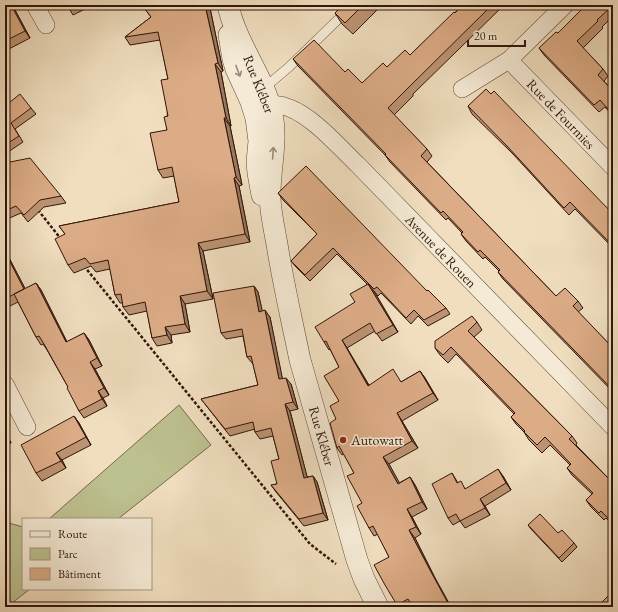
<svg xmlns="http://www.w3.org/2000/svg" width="618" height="612" font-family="'EB Garamond',serif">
<rect width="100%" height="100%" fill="#f0debf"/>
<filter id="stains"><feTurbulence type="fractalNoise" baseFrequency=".005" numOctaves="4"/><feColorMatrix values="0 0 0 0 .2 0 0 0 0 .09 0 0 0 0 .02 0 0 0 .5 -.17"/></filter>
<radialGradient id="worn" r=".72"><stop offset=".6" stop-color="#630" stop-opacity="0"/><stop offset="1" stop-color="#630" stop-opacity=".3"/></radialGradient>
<!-- green -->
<path fill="#bdc08f" stroke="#766a4c" d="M179,405L211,445L118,519H49Z
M5,522L23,527V589H30L7,607H5Z"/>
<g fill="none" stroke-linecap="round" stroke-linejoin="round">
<!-- service casing -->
<g stroke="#604737" stroke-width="10">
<path id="service" d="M263,89L289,67L353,5"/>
</g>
<!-- minor casing -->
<g stroke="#604737" stroke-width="18">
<path id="minor" d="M35,5L46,25
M509,60L613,167
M462,89L509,60L565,5
M257,107C265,105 271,103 279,105C307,109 338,146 358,165L613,427
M5,384L27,427"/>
</g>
<!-- tertiary casing -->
<g stroke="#604737" stroke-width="22">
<path id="tertiary" d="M228,5C236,44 264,76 272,114C278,142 269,171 270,199C271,214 274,229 277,244C283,283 292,321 300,360L357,560L364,579L378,607
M229,35L233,59L236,69L251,102L256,118L259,141L257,162L258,173L262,195"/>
</g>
<!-- path -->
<path stroke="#30150a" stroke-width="2.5" stroke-dasharray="3 2" stroke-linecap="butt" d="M38,210L61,239
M84,266L310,544L336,564"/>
<!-- service -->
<use href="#service" stroke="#f5ead5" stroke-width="9"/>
<!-- minor -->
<use href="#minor" stroke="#f5ead5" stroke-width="17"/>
<!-- tertiary -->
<use href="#tertiary" stroke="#f5ead5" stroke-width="21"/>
</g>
<!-- wall -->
<path fill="#bd9473" stroke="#30150a" d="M5,5L15,10L30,38L5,51Z
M67,5H93L73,15Z
M142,5H208L210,8L223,71L221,72L231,126H230L242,185L239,186L250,242L203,251L213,299L185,304L190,332L171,335L172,343L157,346L152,338L147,311L129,315L123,307V303H120L115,295L110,269L96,272L91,266L74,273L68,265L65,234L59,226L179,202L174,176L163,178L158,170L167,130L168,79L160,40L130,45L125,37L151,17Z
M333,5H382L353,34L342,24L335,13L338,10Z
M463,5H504L413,94V96L394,115L427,149L432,156L427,162L556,296L578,301L583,308L578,312L613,348V392L503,279L498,272L499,271L485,257L483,259L466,241L461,234L462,233L448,218L446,220L390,162L385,155L298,66L293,59L345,72L362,83L387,67L410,55Z
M613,5V16L602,27L603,28L583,48L603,69L608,76L604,81L613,91V116L605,107L599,112L544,55L539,48Z
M5,106L31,108L36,114L15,129L23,142L5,154Z
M468,106L613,214V248L575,209L569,215L512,153L472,114Z
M5,163L61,196L66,203L44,207L28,222L21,213L5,220Z
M278,193L427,291L446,308L450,314L428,326L418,316L411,324L381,293L378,296L373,290L398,332L382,341L375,331L347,348L369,385L401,382L420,371L425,378L438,400L402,421L418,448L389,464L399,483L410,477L415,485L427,509L412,517L421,534L415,538L435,578L451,607H398L397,605L389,557L378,534L374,536L369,528L354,473L344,454L342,455L337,448L336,419L339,401V367L330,349L329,350L324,342L355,302L367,284L337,254L310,281L296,267L291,261L317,234L283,200Z
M5,250L25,289L36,283L41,290L67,342L84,333L89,340L102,366L95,369L109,395L103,398L107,406L84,418L79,411L68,387L47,350L43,344L41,345L36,337L18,302L8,307L5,303Z
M254,286L258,292L262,311L270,317L282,379L291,384L298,409L290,411L307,477L313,476L317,482L328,520L304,526L276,492L271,485L277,484L279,459L273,436L260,439L255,432V429L230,436L201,399L258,385L253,364L247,357L243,336L226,339L221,333Z
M477,322L482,330L474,337L572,436L577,443L576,445L613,483V525L606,518L604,520L591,507L586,500L592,494L572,475L567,468L570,465L550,445L542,453L529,440L524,432L516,424L511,417L514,414L456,354L448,363L440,355L435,348Z
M74,416L79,423L91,445L62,460L66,468L42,481L36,473Z
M5,431L11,443L5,446Z
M452,473L458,483L466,489L503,476L511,490L485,506L490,515L465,528L460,521L453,525L448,518Z
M528,525L558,533L574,543L577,547L562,562L531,529Z"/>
<!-- shaded-wall -->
<path fill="#9a785e" stroke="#30150a" d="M11,5L15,10L30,38L25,31Z
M205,5H208L210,8L223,71L218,63Z
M215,64L221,72L231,126L226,118Z
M224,118L230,126L242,185L236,177Z
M234,178L239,186L250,242L245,234Z
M198,243L203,251L213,299L207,291Z
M5,250L29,296L24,289L5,252Z
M36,283L41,290L71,350L66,342Z
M368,284L374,291L398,332L393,325Z
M254,286L258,292L264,318L259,312Z
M180,296L185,304L190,332L185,324Z
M265,310L270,317L284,386L279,379Z
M165,327L171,335L172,343L167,335Z
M84,333L89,340L102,366L97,358Z
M342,340L347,348L373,393L368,386Z
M90,362L95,369L109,395L104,388Z
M420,371L425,378L438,400L433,393Z
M286,378L291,384L298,409L293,402Z
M98,391L103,398L107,406L102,399Z
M285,404L290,411L309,484L304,478Z
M397,413L402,421L418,448L412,441Z
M74,416L79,423L91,445L86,437Z
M5,431L11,443L6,436L5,433Z
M56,453L62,460L66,468L61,461Z
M383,457L389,464L404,491L398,484Z
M498,469L503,476L511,490L506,483Z
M313,476L317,482L328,520L323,513Z
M410,477L415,485L427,509L422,502Z
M480,499L485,506L490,515L485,508Z
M407,509L412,517L421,534L416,527Z
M409,530L415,538L435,578L451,607H450L430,570Z"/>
<!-- building -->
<path fill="#dcac86" stroke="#30150a" d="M5,5H11L25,31L5,41Z
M67,5H74L68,8Z
M142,5H205L218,63L215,64L226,118H224L236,177L234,178L245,234L198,243L207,291L180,296L185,324L165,327L167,335L152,338L145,302L123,307L121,294L115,295L108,260L90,264L85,258L68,265L55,239L65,234L59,226L179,202L172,167L158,170L150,133L167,130L164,117L168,116L161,80L168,79L158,32L125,37L151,17Z
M343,5H363L345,23L335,13Z
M463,5H492L408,88L388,108L427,149L421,156L556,296L565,288L578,301L573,306L613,348V390L498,272L500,270L480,250L478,252L461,234L463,232L443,211L441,213L385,155L386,154L293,59L314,40L345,72L348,69L362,83L383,63L387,67L405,50L410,55L454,12L455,13Z
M586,5H613L597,20L598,21L577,41L603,69L598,75L613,91V109L610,111L600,100L594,105L539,48L556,32L558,33Z
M486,89L491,94L494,91L613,214V246L570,202L564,208L507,146L468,106Z
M20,94L31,108L11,123L19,136L5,145V106Z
M30,158L61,196L40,200L24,215L16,206L5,211V163Z
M306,166L427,291L428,290L446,308L424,320L414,310L406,318L377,287L374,289L333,248L305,275L291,261L317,234L278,193Z
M5,252L24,289L5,299Z
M36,283L66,342L84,333L97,358L90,362L104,388L98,391L102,399L79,411L67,388L68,387L44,344L39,336L36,337L14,294Z
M368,284L393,325L376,334L370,323L342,340L368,386L393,369L401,382L420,371L433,393L397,413L412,441L383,457L398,484L410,477L422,502L407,509L416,527L409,530L430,570L450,607H420L419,606L417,607H413L408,599L397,605L385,585L374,565L389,557L373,526L369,528L357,506L362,503L347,476L354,473L339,446L337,448L330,423L336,419L330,406L339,401L324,376L339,367L326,341L324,342L315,327L355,302L350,294Z
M254,286L259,312L265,310L279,379L286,378L293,402L285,404L304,478L313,476L323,513L299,519L271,485L277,484L271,461L279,459L271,428L255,432L253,422L225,429L201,399L258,385L251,356L247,357L242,329L221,333L213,293Z
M472,316L477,322L468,331L572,436L569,439L613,483V523L601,511L599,513L586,500L593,493L567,468L571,464L545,437L537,445L524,432L525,431L511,417L515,413L451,347L443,355L435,348V341Z
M74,416L86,437L56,453L61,461L36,473L21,445Z
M498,469L506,483L480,499L485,508L460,521L456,514L448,518L432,484L452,473L457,483L461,481L465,489Z
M540,514L558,533L562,530L574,543L559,558L528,525Z
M613,591V607H603L600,604Z
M296,602L299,607H288Z"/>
<!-- one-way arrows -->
<defs><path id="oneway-shaft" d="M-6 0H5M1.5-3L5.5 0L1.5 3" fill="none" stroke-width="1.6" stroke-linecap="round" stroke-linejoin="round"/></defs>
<g stroke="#9c8a7a">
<use href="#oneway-shaft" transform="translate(238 71) rotate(69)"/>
<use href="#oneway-shaft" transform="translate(273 153) rotate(-86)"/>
</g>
<!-- markers -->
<circle fill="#8f2418" stroke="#f5ead5" stroke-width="1.5" cx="343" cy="440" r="4"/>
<g text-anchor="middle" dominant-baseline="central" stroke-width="3" stroke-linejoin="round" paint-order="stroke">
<!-- street labels -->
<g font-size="14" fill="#30150a" stroke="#f5ead5">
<text transform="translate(259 84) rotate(68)">Rue Kléber</text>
<text transform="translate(561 114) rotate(46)">Rue de Fourmies</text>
<text transform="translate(441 251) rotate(46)">Avenue de Rouen</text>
<text transform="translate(322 436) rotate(74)">Rue Kléber</text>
</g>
<!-- poi labels -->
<g font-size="14" fill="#30150a" stroke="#f5ead5" text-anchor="start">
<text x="351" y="440">Autowatt</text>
</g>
</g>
<!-- margin -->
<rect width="618" height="612" fill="none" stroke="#f0debf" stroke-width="20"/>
<rect x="6" y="6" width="606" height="600" fill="none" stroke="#30150a" stroke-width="2"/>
<rect x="10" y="10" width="598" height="592" fill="none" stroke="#30150a"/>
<!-- legend -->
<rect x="22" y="518" width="130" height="72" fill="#f5ead5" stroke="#a69584"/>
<rect x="30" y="531" width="20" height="6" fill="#f5ead5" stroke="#a69584"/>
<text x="58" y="538" font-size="12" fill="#30150a">Route</text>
<rect x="30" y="548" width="20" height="12" fill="#bdc08f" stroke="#a69584"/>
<text x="58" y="558" font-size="12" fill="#30150a">Parc</text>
<rect x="30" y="568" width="20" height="12" fill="#dcac86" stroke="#a69584"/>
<text x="58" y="578" font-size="12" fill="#30150a">Bâtiment</text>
<!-- scale -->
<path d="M468 40v6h57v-6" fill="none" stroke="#30150a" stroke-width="2"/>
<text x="474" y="40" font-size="12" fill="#30150a" stroke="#f5ead5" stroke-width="3" paint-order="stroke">20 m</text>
<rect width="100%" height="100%" filter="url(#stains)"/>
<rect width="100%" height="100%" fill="url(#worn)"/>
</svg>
